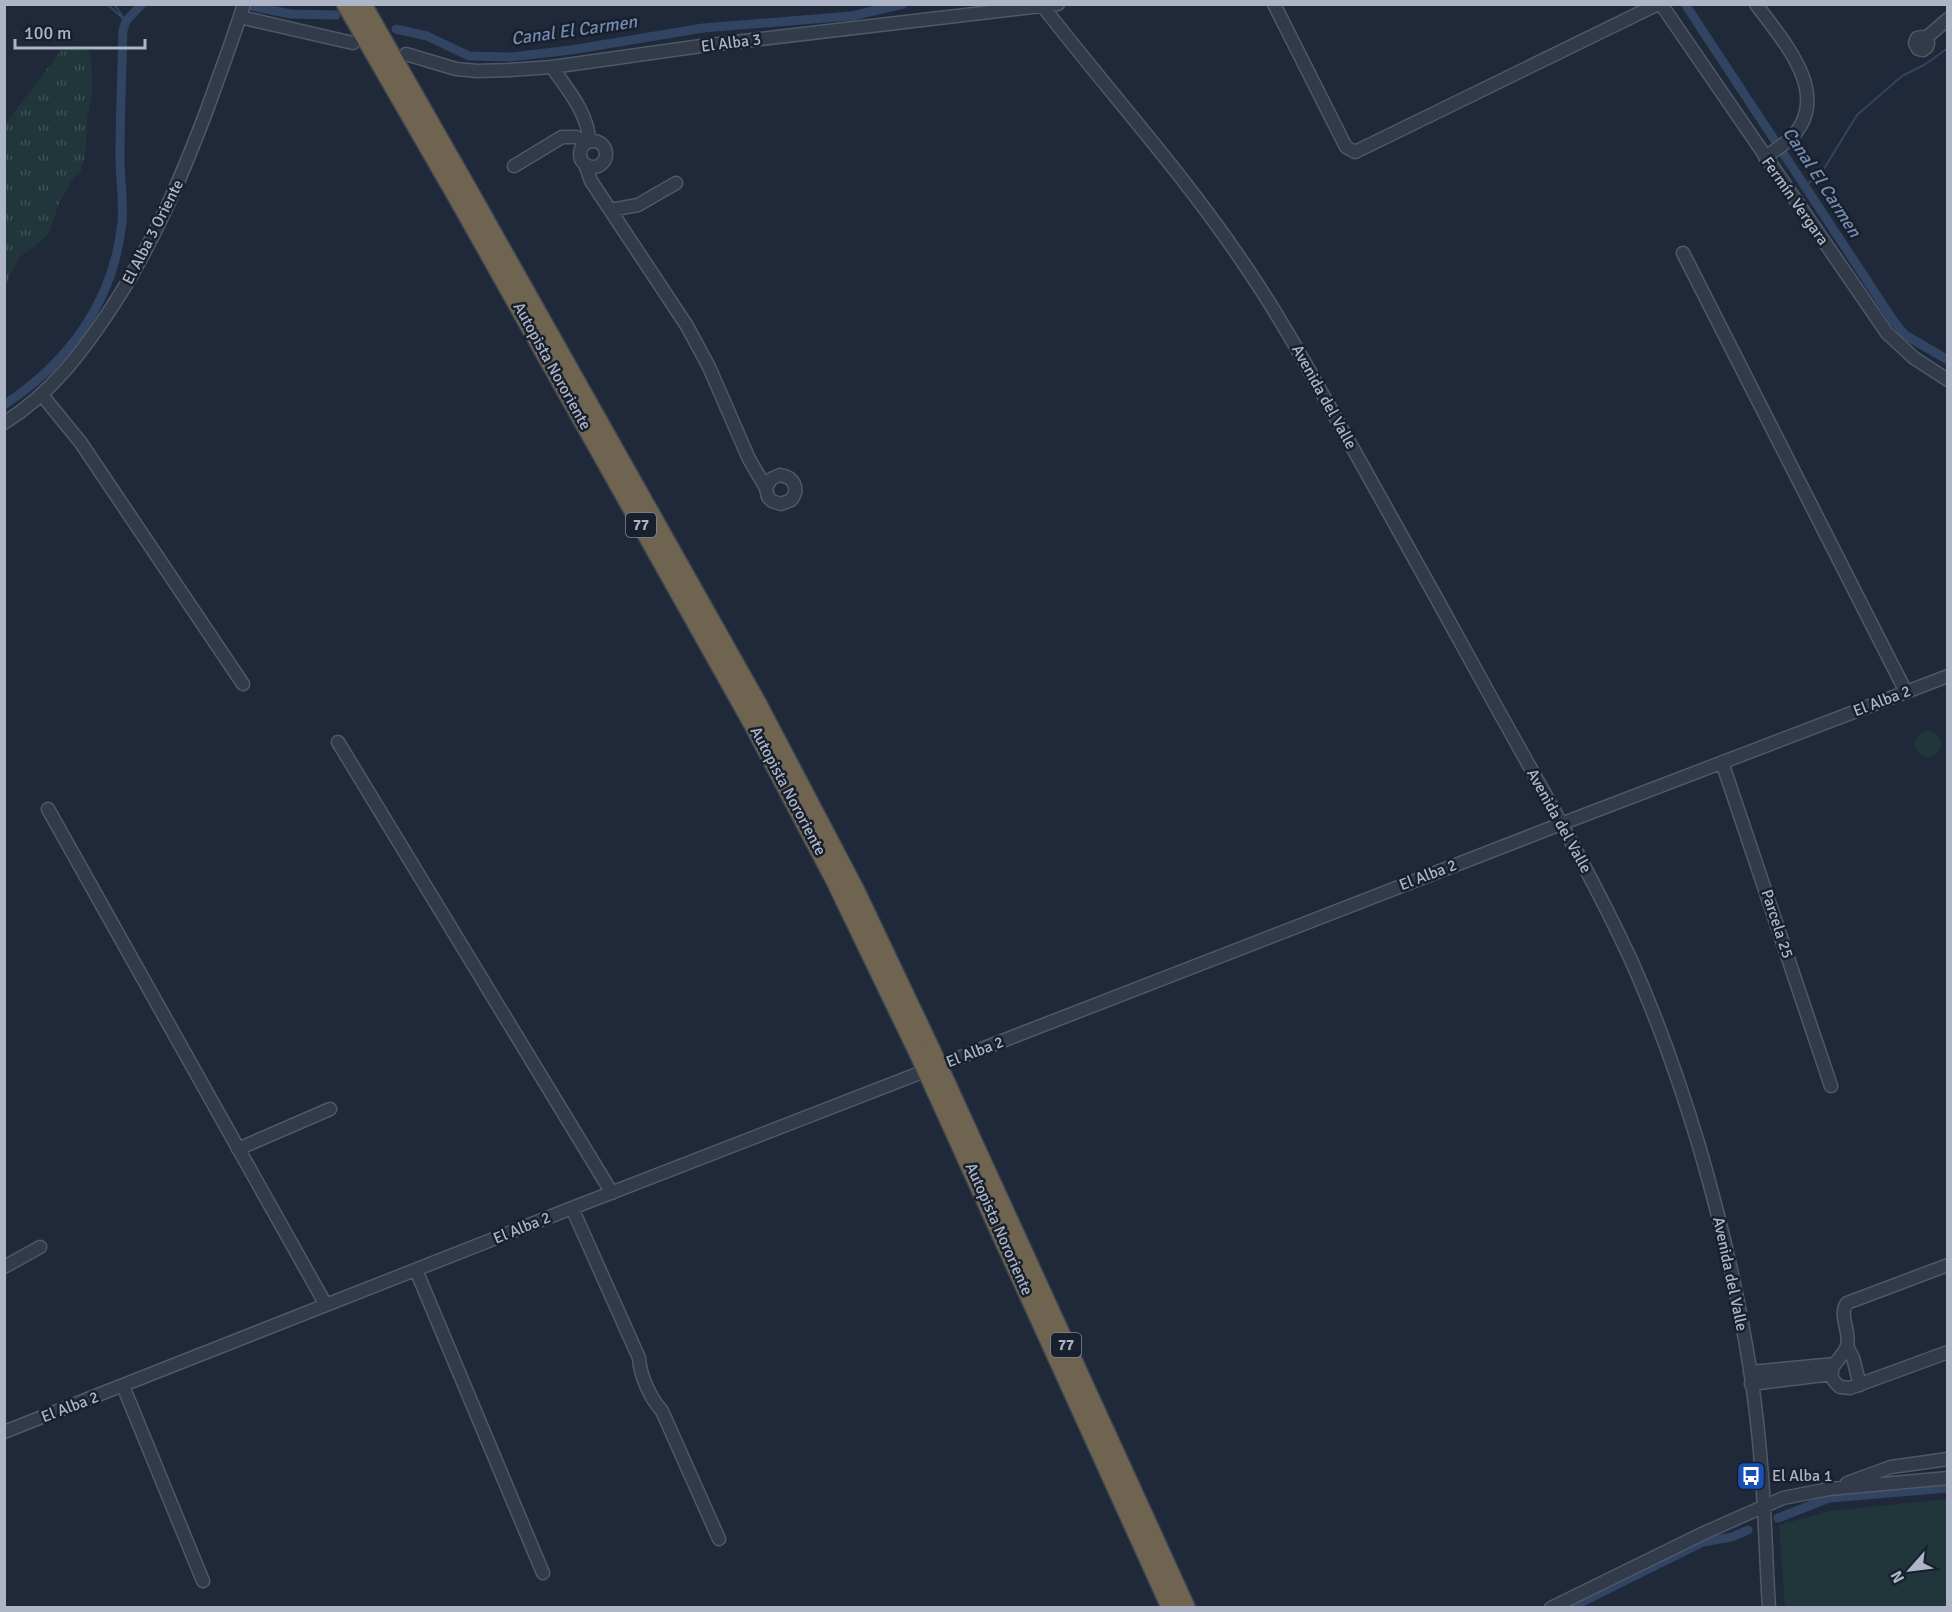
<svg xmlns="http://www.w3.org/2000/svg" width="1952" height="1612" font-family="Signika,sans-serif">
<defs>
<pattern id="grass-tufts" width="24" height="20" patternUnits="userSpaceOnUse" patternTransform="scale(1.5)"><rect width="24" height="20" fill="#21363a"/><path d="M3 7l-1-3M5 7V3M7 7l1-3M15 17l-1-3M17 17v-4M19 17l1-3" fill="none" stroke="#3f5155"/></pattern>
</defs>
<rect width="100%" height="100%" fill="#1f2939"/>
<!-- grass -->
<path fill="url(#grass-tufts)" d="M79,46L89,50L92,71V96L87,118L86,150L81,171L72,180L59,203L50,231L38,244L22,255L12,270L5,288V124L60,52L68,47Z"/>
<!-- pitch -->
<path fill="#21363a" d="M1915 744a13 13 0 1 1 26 0a13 13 0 1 1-26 0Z
M1947,1499V1607H1785L1779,1525L1830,1511Z"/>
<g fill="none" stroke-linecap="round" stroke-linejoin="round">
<!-- stream -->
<path stroke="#314461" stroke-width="2" d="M107,4L126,21
M114,4L123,17
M1805,186L1822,172L1857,115L1902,76L1924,65L1948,48"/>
<!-- canal -->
<path stroke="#314461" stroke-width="9" d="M241,4L290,14L336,15
M1685,4L1893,320L1905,335L1948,360
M396,29L427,36L469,56L511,57L571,50L703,28L852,16L903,4
M4,405C69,362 114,301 122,222C124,201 120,180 120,158C120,116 122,73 123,30L126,21L142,4
M1778,1518L1829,1498L1948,1488
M1570,1608L1703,1542L1732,1537L1748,1530"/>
<!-- minor casing -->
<g stroke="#505867" stroke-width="15">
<path id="minor" d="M1041,4C1109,92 1184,174 1246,267C1285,324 1317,385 1351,445C1397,527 1442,608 1487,690C1536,779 1588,867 1631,960C1658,1020 1680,1083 1699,1146C1729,1249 1753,1357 1761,1464C1765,1511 1766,1560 1769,1608
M1274,4L1346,147L1355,152L1658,4
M1661,4L1887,333L1914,358L1948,380
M1756,4C1782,40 1833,94 1792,137C1784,145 1774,151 1765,157
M240,17L353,43
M1926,38L1928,43L1927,47L1923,50L1918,49L1915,43L1917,38L1922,37L1926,38L1948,19
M406,54L456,69L477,71L509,70L552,67L701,46L1058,4
M552,67C567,89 588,113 589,140
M580 154a13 13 0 1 1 26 0a13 13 0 1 1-26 0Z
M514,166L562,137H576L585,142
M586,167L591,181L687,326L709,367L749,459L766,488L768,497L772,501L781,504L791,500C800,489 794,477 780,475L771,479L766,488
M610,210L638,205L676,183
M1683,253L1906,692
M42,395L81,443L243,684
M4,423C52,393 84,350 114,304C154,242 182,176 208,107C220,73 233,39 244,4
M338,742L612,1193
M1722,762L1831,1086
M48,809L326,1305
M238,1149L330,1109
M572,1208L639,1358C640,1375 650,1398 662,1411L719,1539
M1948,1265L1847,1303C1838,1315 1851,1332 1847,1346C1842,1361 1819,1370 1840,1387L1850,1388L1948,1352
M4,1267L40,1247
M416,1270L543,1573
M1847,1346L1853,1358L1860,1385
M1750,1372L1835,1364
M1751,1384L1832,1374
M123,1386L203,1581
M4,1432L572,1208L1561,824L1948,676
M1847,1483L1891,1467L1948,1459
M1551,1608L1706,1532L1783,1498L1829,1489L1948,1478"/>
</g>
<!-- highway casing -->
<g stroke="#3d4553" stroke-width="21">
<path id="highway" d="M346,4L459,200L752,722L834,878L919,1054
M362,4L471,195L758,705L856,892L931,1050
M946,1083L1186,1608
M935,1089L1171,1608"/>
</g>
<!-- minor -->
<use href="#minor" stroke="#323b49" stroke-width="12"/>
<!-- highway -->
<use href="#highway" stroke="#6f644f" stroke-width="18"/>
<!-- highway-bridge casing -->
<g stroke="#3d4553" stroke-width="21" stroke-linecap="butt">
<path id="highway-bridge" d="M931,1050L946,1083
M919,1054L935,1089"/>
</g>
<!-- highway-bridge -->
<use href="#highway-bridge" stroke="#6f644f" stroke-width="18"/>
</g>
<!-- icons -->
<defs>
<g id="bus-square" transform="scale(1.5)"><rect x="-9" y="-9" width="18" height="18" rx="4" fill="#1a4fb4" stroke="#18202d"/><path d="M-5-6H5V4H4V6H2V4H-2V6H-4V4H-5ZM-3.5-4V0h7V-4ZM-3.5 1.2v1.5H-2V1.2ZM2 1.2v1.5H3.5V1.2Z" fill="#fff"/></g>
</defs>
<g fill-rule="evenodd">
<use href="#bus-square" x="1751" y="1476"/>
</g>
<g text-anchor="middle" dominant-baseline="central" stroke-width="5" stroke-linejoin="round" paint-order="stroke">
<!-- shield labels -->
<g fill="#18202d" stroke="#808898" stroke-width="1.5">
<rect x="626" y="513" width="30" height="24" rx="4.5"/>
<rect x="1051" y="1333" width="30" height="24" rx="4.5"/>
</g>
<g font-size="15" font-weight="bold" fill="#adb5c6">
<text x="641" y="525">77</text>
<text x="1066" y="1345">77</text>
</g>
<!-- street labels -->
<g font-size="16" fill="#adb5c6" stroke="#18202d">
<text transform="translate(731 43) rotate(-7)">El Alba 3</text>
<text transform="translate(1795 201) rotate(55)">Fermín Vergara</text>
<text transform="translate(153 232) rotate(-63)">El Alba 3 Oriente</text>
<text transform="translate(552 366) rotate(61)">Autopista Nororiente</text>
<text transform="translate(1324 397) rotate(61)">Avenida del Valle</text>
<text transform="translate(1882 701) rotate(-21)">El Alba 2</text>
<text transform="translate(788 791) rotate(62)">Autopista Nororiente</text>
<text transform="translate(1559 821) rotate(61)">Avenida del Valle</text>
<text transform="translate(1428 875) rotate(-21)">El Alba 2</text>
<text transform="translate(1777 924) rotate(72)">Parcela 25</text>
<text transform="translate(975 1052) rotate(-21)">El Alba 2</text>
<text transform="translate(522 1228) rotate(-22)">El Alba 2</text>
<text transform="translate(999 1229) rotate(66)">Autopista Nororiente</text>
<text transform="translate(1730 1274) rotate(78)">Avenida del Valle</text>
<text transform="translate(70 1407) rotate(-21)">El Alba 2</text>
</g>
<!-- poi labels -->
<g font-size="16" fill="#adb5c6" stroke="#18202d" text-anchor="start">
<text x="1772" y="1476">El Alba 1</text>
</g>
<!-- water labels -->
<g font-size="18" font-style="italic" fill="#738bb0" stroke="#18202d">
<text transform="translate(574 30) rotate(-8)">Canal El Carmen</text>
<text transform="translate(1822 182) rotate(57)">Canal El Carmen</text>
</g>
</g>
<!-- border -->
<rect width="1952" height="1612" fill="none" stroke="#adb5c6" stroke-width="12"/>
<!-- north arrow -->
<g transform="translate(1910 1570) rotate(242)" stroke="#18202d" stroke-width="4.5" paint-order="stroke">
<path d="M0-4.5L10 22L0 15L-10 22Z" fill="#adb5c6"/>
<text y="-9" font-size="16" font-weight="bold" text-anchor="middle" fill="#adb5c6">N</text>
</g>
<!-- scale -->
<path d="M15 39v9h130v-9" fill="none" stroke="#adb5c6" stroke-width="3"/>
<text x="24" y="39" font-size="18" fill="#adb5c6" stroke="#18202d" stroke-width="4.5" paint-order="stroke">100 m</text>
</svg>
